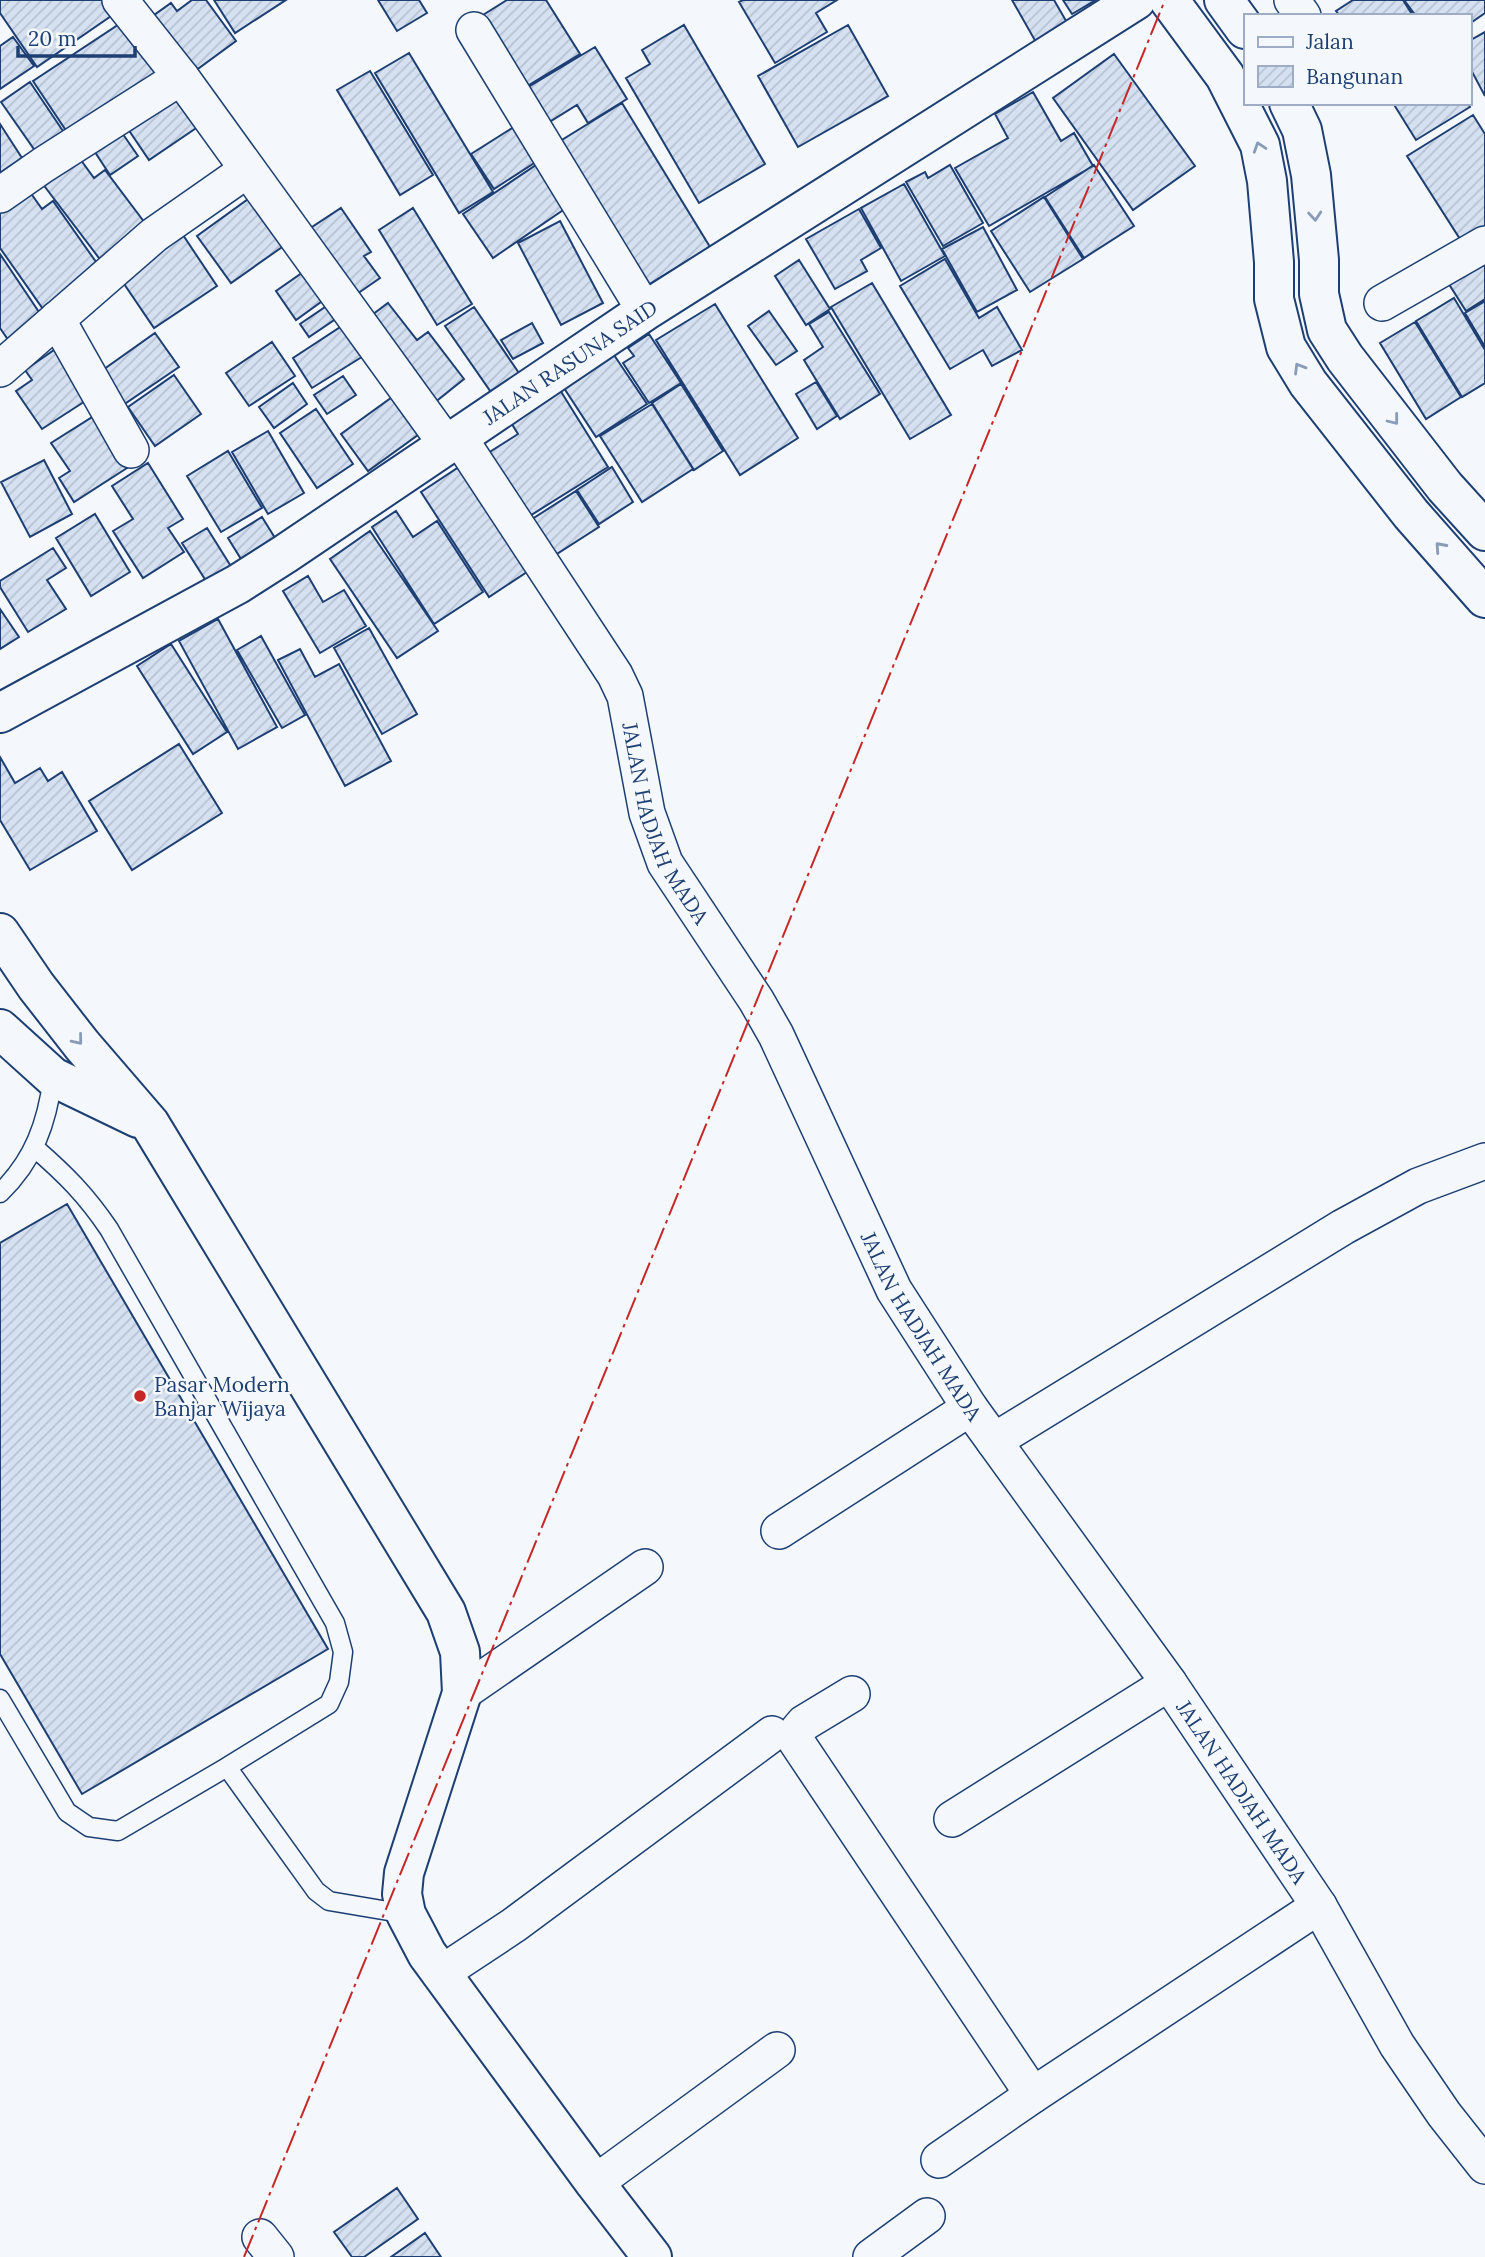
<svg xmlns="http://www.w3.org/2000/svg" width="1485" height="2257" font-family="Lora,serif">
<defs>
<pattern id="building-hatch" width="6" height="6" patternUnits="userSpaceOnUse" patternTransform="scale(1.75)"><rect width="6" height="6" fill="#d5e0f0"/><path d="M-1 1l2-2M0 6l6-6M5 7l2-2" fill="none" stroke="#b6c1d1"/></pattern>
</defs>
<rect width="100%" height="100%" fill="#f4f7fb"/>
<!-- building -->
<path fill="url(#building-hatch)" stroke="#1d3f73" stroke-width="2" d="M0,0H104L114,14L37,67L0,13Z
M192,0H206L236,41L184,79L143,23L171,3L177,11Z
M214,0H286L235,33Z
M378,0H419L427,13L397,31Z
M507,0H546L580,54L519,91L475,20Z
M743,0H837L816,13L827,32L775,63L739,2Z
M1012,0H1054L1069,26L1037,44Z
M1063,0H1096L1072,14Z
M1353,0H1403L1413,16H1340L1336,11Z
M1404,0H1485V13L1469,24V16H1416Z
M124,21L163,82L73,141L33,81Z
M684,25L765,164L699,203L626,78L650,64L642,50Z
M848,25L888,96L798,147L758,76Z
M1485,32V96L1469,66V41Z
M13,37L34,66L0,89V46Z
M595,47L627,99L588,123L577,105L546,124L525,89Z
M409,53L493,192L459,213L375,73Z
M1114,54L1195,166L1133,210L1053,98Z
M370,71L433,175L400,195L337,90Z
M30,82L71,143L43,162L1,102Z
M187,89L208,120L149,160L128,129Z
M1033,92L1061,141L1074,133L1093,166L989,226L955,168L1008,138L995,114Z
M622,103L710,247L640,290L552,146Z
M1393,103H1468L1470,107L1416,140Z
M1473,115L1485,134V238L1467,250L1407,156Z
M520,123L542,158L494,189L471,154Z
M0,124L22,158L0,173Z
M118,127L138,156L110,175L91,146Z
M75,152L94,178L105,170L151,231L105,266L39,179Z
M542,161L572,204L493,258L463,214Z
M950,165L983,223L943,246L906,182L925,172L928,178Z
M1094,165L1134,226L1084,258L1045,197Z
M904,184L945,256L901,281L861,208Z
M30,192L42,209L53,201L101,269L43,309L0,248V213Z
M251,197L285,245L231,283L197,236Z
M1044,197L1083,259L1030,292L991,231Z
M341,208L371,252L364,256L380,278L357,294L306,231Z
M413,208L472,304L437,325L379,230Z
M859,209L881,248L861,260L867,271L835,289L806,239Z
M560,221L603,303L561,325L518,243Z
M983,227L1017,290L977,312L942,249Z
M179,229L217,286L154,328L116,272Z
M0,254L45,321L11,344L0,328Z
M1485,258V299L1466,311L1447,281Z
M945,259L979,318L997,307L1022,350L992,366L983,350L950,369L900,286Z
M799,260L830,309L806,325L775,276Z
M312,266L332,294L296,320L276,291Z
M872,283L951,415L910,439L831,307Z
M1454,298L1485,350V383L1462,397L1416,321Z
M337,299L346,312L309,337L300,324Z
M1485,301V347L1465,313Z
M388,303L417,340L428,332L464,379L429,407L364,321Z
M715,304L798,438L740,475L656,340Z
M474,307L521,376L493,395L445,326Z
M769,311L797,351L776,365L748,326Z
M829,312L880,394L840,419L804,360L823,347L809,324Z
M1415,322L1461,397L1426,419L1380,343Z
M532,323L543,343L513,359L501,340Z
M345,324L365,355L312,388L293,358Z
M155,333L179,367L123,405L100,372Z
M649,334L681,383L649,403L623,363L634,356L628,348Z
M272,342L295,376L249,406L226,373Z
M57,348L90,398L42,429L16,391L32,380L25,370Z
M614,355L647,404L596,437L564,388Z
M174,375L201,414L155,446L128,407Z
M343,376L356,395L327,414L314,395Z
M816,382L837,416L817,429L796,394Z
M293,383L307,404L274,428L259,407Z
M681,384L723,451L694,470L652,403Z
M402,390L429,427L368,471L341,434Z
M560,390L608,467L528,517L488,453L518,434L510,421Z
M652,404L693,469L642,502L600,436Z
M316,409L353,464L317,488L280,433Z
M94,416L127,468L74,502L59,478L70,471L51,443Z
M268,431L304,493L268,514L232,452Z
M228,451L262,508L221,532L187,476Z
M44,460L72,514L30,537L1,482Z
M148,463L183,519L168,528L184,552L143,578L113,531L133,519L112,486Z
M462,465L530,570L489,597L421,492Z
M612,467L633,502L599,524L577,490Z
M576,491L599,527L552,557L529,521Z
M396,511L413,537L437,521L483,592L434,624L372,527Z
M95,514L130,572L91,596L56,538Z
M262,517L275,538L241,559L228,538Z
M207,528L232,568L208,584L182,543Z
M370,531L438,631L397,658L330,559Z
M53,548L66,568L47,580L66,609L28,632L0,587V581Z
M308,576L323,602L344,590L366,626L320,653L283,591Z
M0,609L19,637L0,649Z
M218,619L277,727L238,749L179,641Z
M369,628L417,714L382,734L334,648Z
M261,636L305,715L282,728L237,650Z
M171,644L227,732L193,754L137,666Z
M300,649L315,677L339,664L391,761L345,786L278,660Z
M179,744L222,813L132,870L89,801Z
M0,757L15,783L40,768L48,781L62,772L97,831L30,870L0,820Z
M67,1204L328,1649L82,1794L0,1654V1243Z
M397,2188L418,2219L364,2257H352L334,2232Z
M425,2233L441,2257H391Z"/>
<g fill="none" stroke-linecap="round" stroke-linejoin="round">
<!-- service casing -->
<g stroke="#1d3f73" stroke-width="21">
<path id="service" d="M35,1148C66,1175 86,1195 109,1229L335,1623L343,1652L339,1682L329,1704L227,1767
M0,1193C34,1160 47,1123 53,1077
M0,1699L67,1812L89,1827L118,1831L227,1767L316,1891L329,1901L406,1914"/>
</g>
<!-- minor casing -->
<g stroke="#1d3f73" stroke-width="38">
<g id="minor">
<path d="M120,0L181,77L447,445"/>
<path d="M1292,0L1303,16"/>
<path d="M474,30L645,311"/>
<path d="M0,195L43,165L181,77"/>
<path d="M1382,303L1485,244"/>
<path d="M57,319L131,450"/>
<path d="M0,369L154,235L247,170"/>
<path id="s1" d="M458,436L615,675L625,696L647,813L665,863L756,1000L776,1035L894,1290L970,1408L1169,1683L1319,1906L1397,2045L1444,2114L1485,2166"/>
<path d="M994,1441L1343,1227L1418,1186L1485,1161"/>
<path d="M779,1531L970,1408"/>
<path d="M462,1693L645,1567"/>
<path d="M852,1694L804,1723L798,1730L796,1741L1033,2095"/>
<path d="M952,1819L1169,1683"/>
<path d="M440,1974L514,1925L772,1734"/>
<path d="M939,2160L1033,2095L1319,1906"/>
<path d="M595,2183L777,2050"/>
<path d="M260,2237L276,2257"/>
<path d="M871,2257L927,2216"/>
</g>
</g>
<!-- tertiary casing -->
<g stroke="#1d3f73" stroke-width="42">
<path id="tertiary" d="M1169,0L1225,76L1260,145L1267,181L1274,262V299L1286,347L1308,383L1411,514L1485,598
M1224,0L1245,29
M1289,103L1302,130L1311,175L1319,260V294L1327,330L1345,358L1445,487L1485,531
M0,933L36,986L82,1045L150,1124L446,1612L460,1652L462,1693L404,1873L402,1894L406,1914L427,1954L595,2183L652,2257
M0,1029L53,1077L138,1118"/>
</g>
<!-- secondary casing -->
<g stroke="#1d3f73" stroke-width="42">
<g id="secondary">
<path id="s2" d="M0,713L238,584L285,554L645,311L1136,0"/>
</g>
</g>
<!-- service -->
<use href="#service" stroke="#f4f7fb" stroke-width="18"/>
<!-- minor -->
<use href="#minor" stroke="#f4f7fb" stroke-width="35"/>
<!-- tertiary -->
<use href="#tertiary" stroke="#f4f7fb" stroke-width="38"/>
<!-- secondary -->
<use href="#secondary" stroke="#f4f7fb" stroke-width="38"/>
<!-- power -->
<path stroke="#c62828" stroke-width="2" stroke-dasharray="24 5 3.5 5" stroke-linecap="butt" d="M244,2257L1165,0"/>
</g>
<!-- one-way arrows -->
<defs><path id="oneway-chevron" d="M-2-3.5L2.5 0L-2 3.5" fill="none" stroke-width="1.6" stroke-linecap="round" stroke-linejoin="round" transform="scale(1.75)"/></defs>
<g stroke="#889bb7">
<use href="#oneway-chevron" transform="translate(1259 147) rotate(-108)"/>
<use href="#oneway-chevron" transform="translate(1315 216) rotate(85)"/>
<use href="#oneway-chevron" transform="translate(1299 368) rotate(-121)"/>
<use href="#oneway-chevron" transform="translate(1394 420) rotate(52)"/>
<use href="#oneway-chevron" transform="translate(1440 547) rotate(-132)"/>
<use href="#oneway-chevron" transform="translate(78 1040) rotate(51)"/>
</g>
<!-- markers -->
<circle fill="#c62828" stroke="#f4f7fb" stroke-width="2.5" cx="140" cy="1396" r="7"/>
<g text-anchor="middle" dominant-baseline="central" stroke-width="5" stroke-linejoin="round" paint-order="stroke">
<!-- street labels -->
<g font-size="21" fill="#1d3f73" stroke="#f4f7fb">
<text stroke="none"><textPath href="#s2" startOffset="670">JALAN RASUNA SAID</textPath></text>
<text stroke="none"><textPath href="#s1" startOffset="444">JALAN HADJAH MADA</textPath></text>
<text stroke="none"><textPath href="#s1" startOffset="1012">JALAN HADJAH MADA</textPath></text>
<text stroke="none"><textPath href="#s1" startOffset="1578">JALAN HADJAH MADA</textPath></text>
</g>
<!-- poi labels -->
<g font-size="21" fill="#1d3f73" stroke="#f4f7fb" text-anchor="start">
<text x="154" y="1384">Pasar Modern<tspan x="154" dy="24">Banjar Wijaya</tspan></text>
</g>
</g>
<!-- legend -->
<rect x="1244" y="14" width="228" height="91" fill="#f4f7fb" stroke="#9eadc5" stroke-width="2"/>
<rect x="1258" y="37" width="35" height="10" fill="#f4f7fb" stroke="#9eadc5" stroke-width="2"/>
<text x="1306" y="49" font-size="21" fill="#1d3f73">Jalan</text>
<rect x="1258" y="66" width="35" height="21" fill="url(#building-hatch)" stroke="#9eadc5" stroke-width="2"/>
<text x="1306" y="84" font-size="21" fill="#1d3f73">Bangunan</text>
<!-- scale -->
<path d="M18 46v10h117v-10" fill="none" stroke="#1d3f73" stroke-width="3.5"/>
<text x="28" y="46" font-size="21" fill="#1d3f73" stroke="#f4f7fb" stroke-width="5" paint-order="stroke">20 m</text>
</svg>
